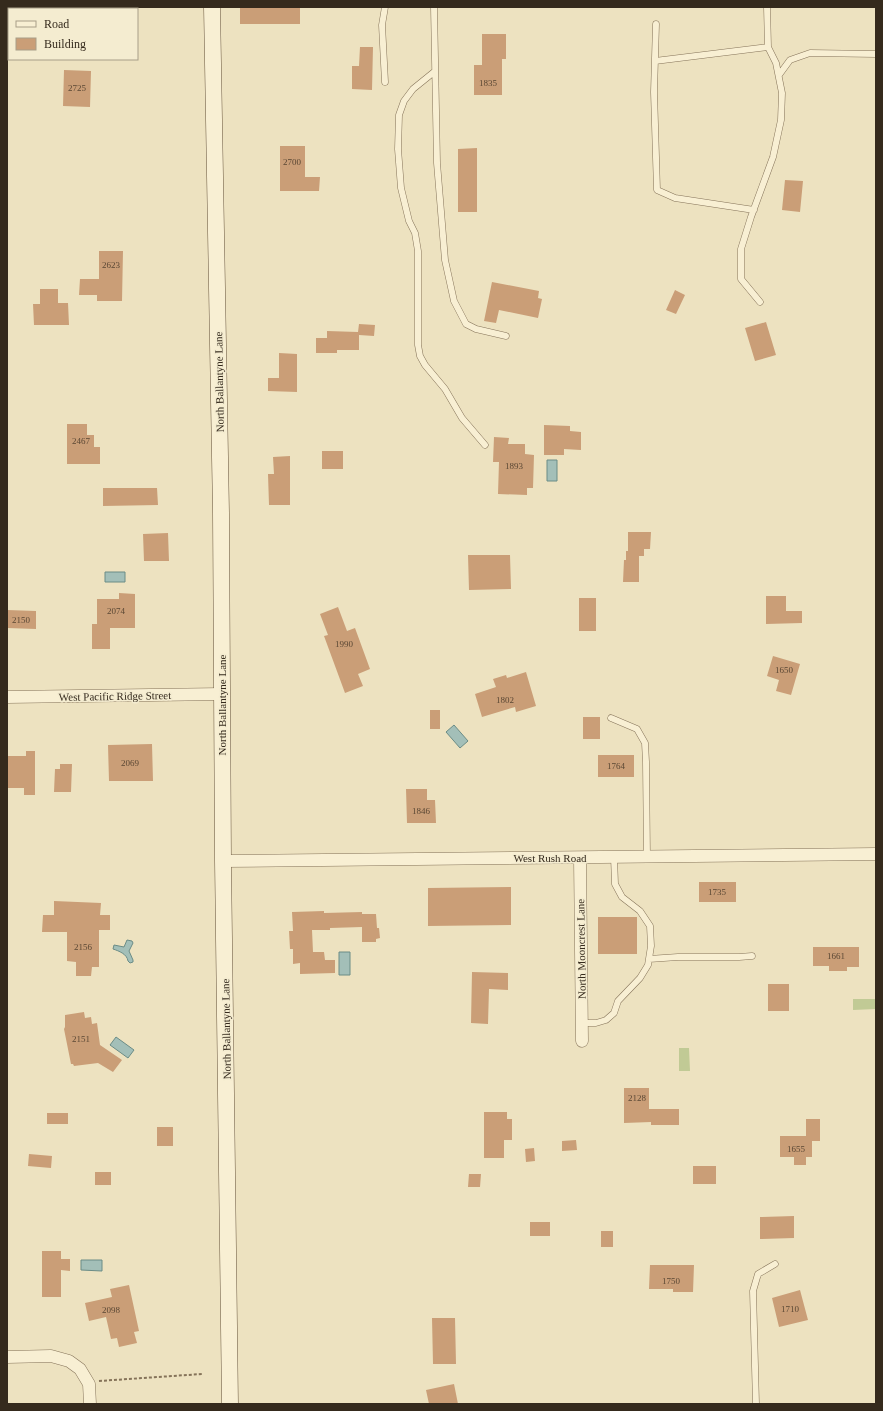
<svg xmlns="http://www.w3.org/2000/svg" width="883" height="1411" font-family="'Times New Roman',serif">
<rect width="100%" height="100%" fill="#ede2c0"/>
<!-- green -->
<path fill="#c1ca95" d="M853,999H876V1009L853,1010Z
M679,1048H689L690,1071H679Z"/>
<!-- water -->
<path fill="#a3bfb8" stroke="#6b8c86" d="M547,460H557V481H547Z
M105,572H125V582H105Z
M454,725L468,741L460,748L446,732Z
M127,940L132,941L133,943L129,951L133,960V962L130,963L128,961C127,954 119,951 113,949L114,945L124,947Z
M339,952H350V975H339Z
M116,1037L134,1050L128,1058L110,1045Z
M81,1260H102V1271L81,1270Z"/>
<!-- building -->
<path fill="#ca9e77" d="M240,7H300V24H240Z
M482,34H506V59H502V95H474V65H482Z
M360,47H373L372,90L352,89V66H359Z
M64,70L91,71L90,107L63,106Z
M280,146H305V177H320L319,191H280Z
M477,148V212H458V149Z
M785,180L803,181L800,212L782,210Z
M99,251H123L122,301H97V295H79L80,279H99Z
M492,282L539,291L538,298L542,299L538,318L499,310L496,323L484,321Z
M40,289H58V303H68L69,325H34L33,304H40Z
M675,290L685,295L676,314L666,310Z
M766,322L776,355L755,361L745,328Z
M359,324L375,325L374,336L359,335V350H337V353H316V338H327V331L358,332Z
M279,353L297,354V392L268,391V378H279Z
M67,424H87V435H94V447H100V464H67Z
M544,425L570,426V431L581,432V450L564,449V455H544Z
M494,437L509,438L508,444H525V454L534,455L533,488H527V495L498,494L499,462H493Z
M322,451H343V469H322Z
M290,456V505H269L268,474H274L273,457Z
M103,488H157L158,505L103,506Z
M628,532H651L650,549H644V556H639V582H623L624,560H626V551H628Z
M168,533L169,561H144L143,534Z
M468,555H510L511,589L469,590Z
M119,593L135,594V628H110V649H92V624H97V599H119Z
M766,596H786V611H802V623L766,624Z
M579,598H596V631H579Z
M338,607L347,631L355,628L370,669L358,674L363,686L345,693L324,636L328,635L320,614Z
M7,610L36,611V629L7,628Z
M773,656L800,664L791,695L776,691L779,680L767,676Z
M526,672L536,706L516,712L515,707L482,717L475,694L496,687L493,679L506,675L507,678Z
M430,710H440V729H430Z
M583,717H600V739H583Z
M152,744L153,781H109L108,745Z
M26,751H35V795H24V788H7V756H26Z
M598,755H634V777H598Z
M60,764H72L71,792H54L55,769H60Z
M406,789H427V800H435L436,823H407Z
M699,882H736V902H699Z
M511,887V925L428,926V888Z
M54,901L101,903L100,915H110V930H99V967H92L91,976H76V962L67,961V932H42L43,915H54Z
M324,911V913L362,912V914H376L377,928H379L380,938L376,939V942H362V927L330,928V930H312L313,952H324L325,960H335V973L300,974V963L293,964V949H290L289,931H293L292,912Z
M598,917H637V954H598Z
M813,947H859V967H847V971H829V966H813Z
M472,972L508,973V990L489,989L488,1024L471,1023Z
M768,984H789V1011H768Z
M84,1012L85,1018L91,1017L92,1024L97,1023L100,1045L122,1060L113,1072L98,1063L74,1066L73,1064H71L64,1029L65,1027V1015Z
M624,1088H649V1109H679V1125H651V1122L624,1123Z
M484,1112H507V1119H512V1140H504V1158H484Z
M47,1113H68V1124H47Z
M806,1119H820V1141H812V1157H806V1165H794V1157H780V1136H806Z
M157,1127H173V1146H157Z
M576,1140L577,1150L562,1151V1141Z
M534,1148L535,1161L526,1162L525,1149Z
M29,1154L52,1156L51,1168L28,1166Z
M693,1166H716V1184H693Z
M95,1172H111V1185H95Z
M469,1174H481L480,1187H468Z
M794,1216V1238L760,1239V1217Z
M530,1222H550V1236H530Z
M601,1231H613V1247H601Z
M42,1251H61V1259H70V1271L61,1270V1297H42Z
M650,1265H694L693,1292H673V1289H649Z
M129,1285L139,1331L134,1332L137,1343L119,1347L117,1338L111,1339L106,1317L89,1321L85,1303L112,1297L110,1289Z
M800,1290L808,1320L779,1327L772,1298Z
M432,1318H455L456,1364H433Z
M454,1384L458,1404H429L426,1390Z"/>
<g fill="none" stroke-linecap="round" stroke-linejoin="round">
<!-- lane casing -->
<g stroke="#857359" stroke-width="7">
<path id="lane" d="M385,7L382,25L385,82
M434,7L437,163L445,260L454,301L466,324L476,329L506,336
M656,24L654,92L657,190L675,198L754,210
M655,61L768,47
M434,72L413,89L404,101L399,115L398,149L401,188L409,221L415,233L418,251V345L420,356L425,365L445,389L462,418L485,445
M779,75L790,60L810,53L876,54
M760,302L741,279V249L751,217L773,157L781,120L782,93L776,63L768,47L767,7
M611,718L637,729L645,743L646,762L647,857
M649,959L678,957H739L752,956
M582,1023H596L606,1020L614,1013L618,1001L640,978L648,965L651,946L650,926L640,911L622,897L615,884L614,857
M756,1404L753,1291L758,1274L775,1264"/>
</g>
<!-- street casing -->
<g stroke="#857359" stroke-width="13">
<path id="street" d="M7,697L222,694
M580,858L582,1041
M223,861L876,854
M7,1357L51,1356L69,1361L80,1369L89,1384L90,1404"/>
</g>
<!-- secondary casing -->
<g stroke="#67543c" stroke-width="17">
<path id="secondary" d="M212,7L221,513L223,861L230,1404"/>
</g>
<!-- path -->
<path stroke="#857359" stroke-width="2" stroke-dasharray="3 2" stroke-linecap="butt" d="M99,1381L202,1374"/>
<!-- lane -->
<use href="#lane" stroke="#f8efd3" stroke-width="6"/>
<!-- street -->
<use href="#street" stroke="#f8efd3" stroke-width="12"/>
<!-- secondary -->
<use href="#secondary" stroke="#f8efd3" stroke-width="16"/>
</g>
<g text-anchor="middle" dominant-baseline="central" stroke-width="3" stroke-linejoin="round" paint-order="stroke">
<!-- number labels -->
<g font-size="9" fill="#5a4734">
<text x="488" y="83">1835</text>
<text x="77" y="88">2725</text>
<text x="292" y="162">2700</text>
<text x="111" y="265">2623</text>
<text x="81" y="441">2467</text>
<text x="514" y="466">1893</text>
<text x="116" y="611">2074</text>
<text x="21" y="620">2150</text>
<text x="344" y="644">1990</text>
<text x="784" y="670">1650</text>
<text x="505" y="700">1802</text>
<text x="130" y="763">2069</text>
<text x="616" y="766">1764</text>
<text x="421" y="811">1846</text>
<text x="717" y="892">1735</text>
<text x="83" y="947">2156</text>
<text x="836" y="956">1661</text>
<text x="81" y="1039">2151</text>
<text x="637" y="1098">2128</text>
<text x="796" y="1149">1655</text>
<text x="671" y="1281">1750</text>
<text x="790" y="1309">1710</text>
<text x="111" y="1310">2098</text>
</g>
<!-- street labels -->
<g font-size="11" fill="#352a1d" stroke="#f4ecd0">
<text transform="translate(219 382) rotate(-91)">North Ballantyne Lane</text>
<text transform="translate(115 696) rotate(-1)">West Pacific Ridge Street</text>
<text transform="translate(222 705) rotate(-90)">North Ballantyne Lane</text>
<text x="550" y="858">West Rush Road</text>
<text transform="translate(581 949) rotate(-91)">North Mooncrest Lane</text>
<text transform="translate(226 1029) rotate(-91)">North Ballantyne Lane</text>
</g>
</g>
<!-- border -->
<rect width="883" height="1411" fill="none" stroke="#352a1d" stroke-width="16"/>
<!-- legend -->
<rect x="8" y="8" width="130" height="52" fill="#f4ecd0" stroke="#a89e88"/>
<rect x="16" y="21" width="20" height="6" fill="#f8efd3" stroke="#a89e88"/>
<text x="44" y="28" font-size="12" fill="#352a1d">Road</text>
<rect x="16" y="38" width="20" height="12" fill="#ca9e77" stroke="#a89e88"/>
<text x="44" y="48" font-size="12" fill="#352a1d">Building</text>
</svg>
